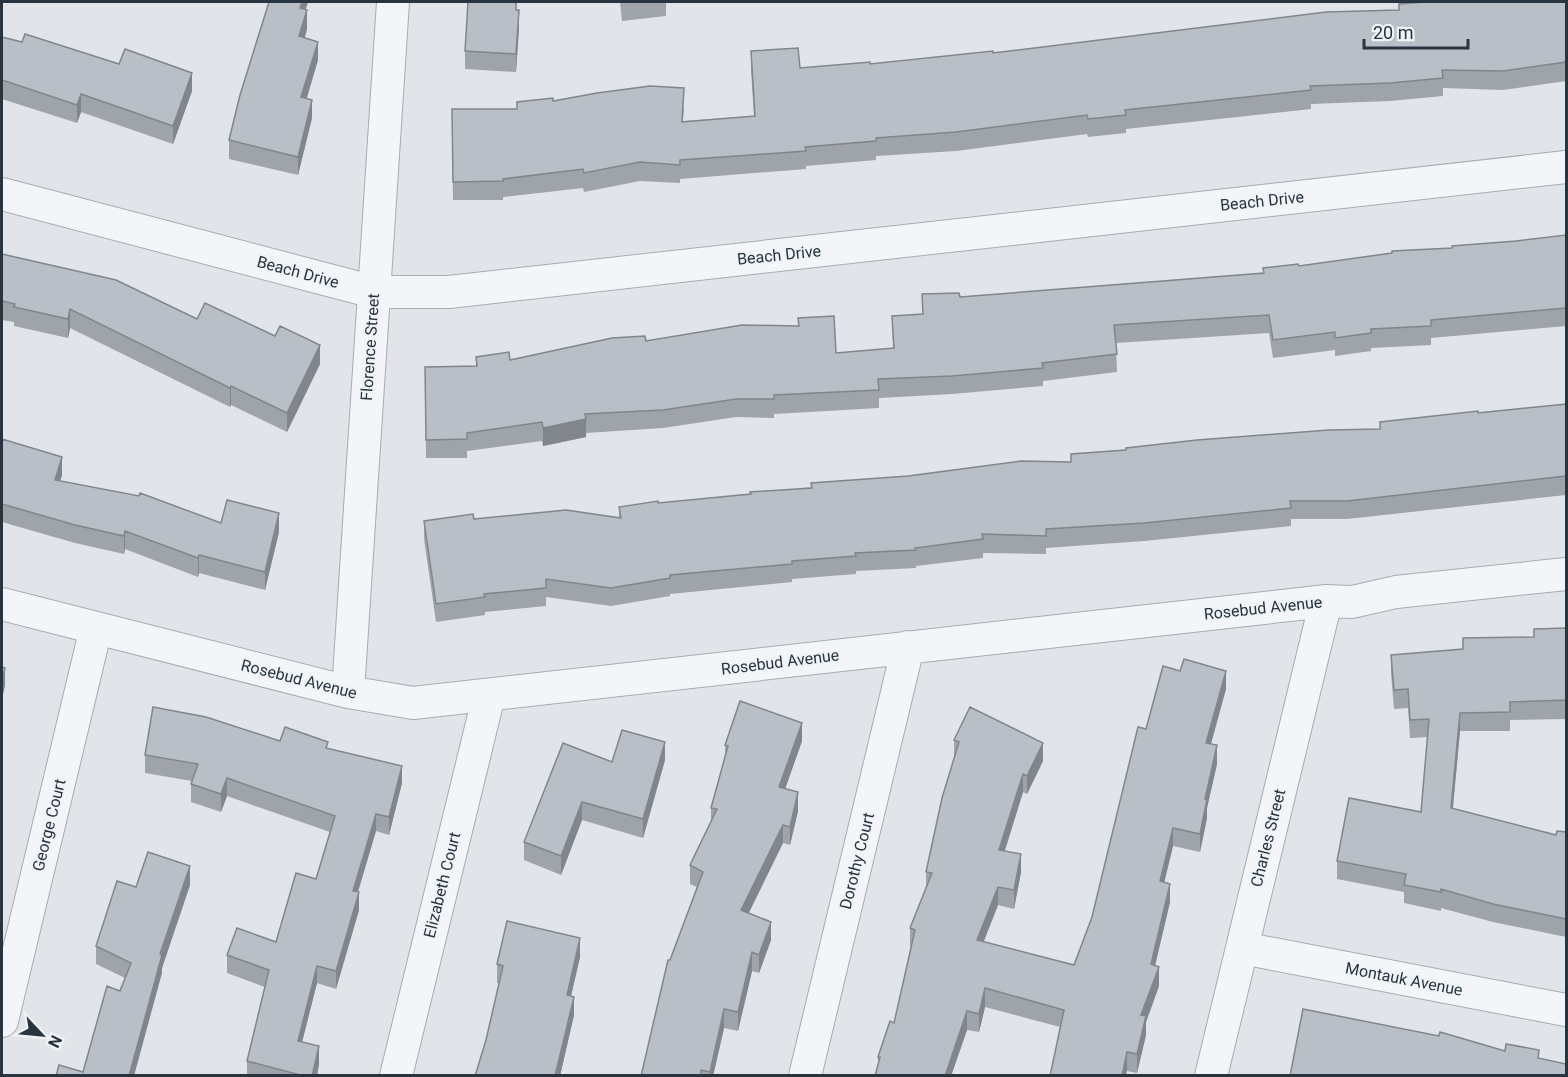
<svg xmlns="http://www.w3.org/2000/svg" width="1568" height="1077" font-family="Roboto,sans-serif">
<rect width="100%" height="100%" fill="#e1e5ea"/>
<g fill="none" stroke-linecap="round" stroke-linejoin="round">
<!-- street casing -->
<g stroke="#a6acb4" stroke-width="34">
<path id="street" d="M2,194L374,292H449L1566,167
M2,604L348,692L413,703L1326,601L1352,602L1396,592L1566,574
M348,692L393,2
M1242,948L1566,1010
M2,1021L96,628
M396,1076L489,695
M805,1076L908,647
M1211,1076L1326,601"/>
</g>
<!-- street -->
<use href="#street" stroke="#f3f5f8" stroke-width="32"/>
</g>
<!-- wall -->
<path fill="#9ea4aa" d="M269,2H308L305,10L307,29L305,38L318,60L307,98L312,118L298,175L229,159V140Z
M468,2H517L516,10L519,28L516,72L465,69V51Z
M620,2H666V16L622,21Z
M1566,2V81L1503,90L1443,88V96L1390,101L1311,104V109L1126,129V133L1088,137L1087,134L956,151L876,156V160L806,166V169L680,179V183L640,181L584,192L583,188L503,197V200H453L452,109H517V102L553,101L684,107L683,121L754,116L751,70V51L800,68L870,64L993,53L1399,10V4Z
M2,37L192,91L173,144L81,112L77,123L2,99Z
M1566,235V326L1431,338V345L1371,348V351L1335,356V350L1273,358L1269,333L1116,343L1117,372L1043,381V386L952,394L879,398V408L774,414V418L736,417L663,428L586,433V437L543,446L542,441L467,451V458H426L425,367L476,366V357L510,360L646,341L836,353L893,348L892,316L922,314V294L960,297L1263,274V268L1299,266Z
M2,254L197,319L320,364L287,432L231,405L230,407L70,328L68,338L14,326V322L2,320Z
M1566,404V495L1347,519H1291V526L1144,541L1046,548V554L983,553V558L916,566V568L856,571V574L792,579V582L670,594V596L611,606L546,597V606L485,612V615L436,622L424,539V521L619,518V507L750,494L908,476L1071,462V454L1380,429V422Z
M2,439L62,475L60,481L221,523L279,532L265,590L199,573L198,577L125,549L124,554L75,543L2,522Z
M1566,628V719L1510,720V731H1460L1453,808L1556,835L1566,832V937L1493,922L1441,908V911L1404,903V892L1337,879V861L1421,812L1428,737L1410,738L1408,708L1394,709L1391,673V655L1463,649L1534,637Z
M1226,689L1211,744L1217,764L1207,808V818L1200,852L1173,846L1164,882L1170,902L1155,966L1159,986L1146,1022V1035L1137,1073L1127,1071L1060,1027L985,1007L979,1032L967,1030L951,1076H875L878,1064V1057L894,1023L912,946H910V928L926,887V872L954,758V740L1043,761L1027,794L1023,792L1005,851L1021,872L1014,909L998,905L983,942L1074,965L1092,917L1146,729Z
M280,741L328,748L402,783L389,835L376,831L358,892L359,910L336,989L317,983L302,1042L319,1064L317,1076H247V1061L265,987L227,973V955L276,942L316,879L330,832L227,796L221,812L191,802V784L192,781L145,773V755Z
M802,741L785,789L798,811L790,845L783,843L748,913L771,940L759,973L752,971L738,1031L724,1028L713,1076H641L670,960L697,887L690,884V865L711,821V808L725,755V745Z
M665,760L643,838L582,820L561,875L524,860V842L612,762Z
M190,885L162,968V973L83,1072L125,978L96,964V946L136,887Z
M580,957L571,996L574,1015L560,1076H475L486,1040L499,983H497V964Z"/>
<!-- shaded-wall -->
<path fill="#81868b" d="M302,2H308L300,27V8Z
M307,10V29L299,54V36Z
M519,10V28L516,72V54Z
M318,42V60L301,116V97Z
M192,73V91L173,144V126Z
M81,94V112L77,123V105Z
M312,100V118L298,175V157Z
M70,309V328L68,338V319Z
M320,345V364L287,432V413Z
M231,386V405L230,407V388Z
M586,419V437L543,446V428Z
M62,457V475L55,498V480Z
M279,513V532L265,590V572Z
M125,531V549L124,554V536Z
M199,555V573L198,577V558Z
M5,668V686L2,699V681Z
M1226,671V689L1206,761V743Z
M1460,713V731L1451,826V808Z
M802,723V741L779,806V787Z
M665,742V760L643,838V819Z
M1043,743V761L1027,794V776Z
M1217,745V764L1207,808V818L1200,852V834L1205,799Z
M402,766V783L389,835V817Z
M1023,774V792L999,868V850Z
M227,778V796L221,812V794Z
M798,792V811L790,845V827Z
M582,802V820L561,875V856Z
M376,814V831L353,908V891Z
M783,825V843L741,929V910Z
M1173,828V846L1160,900V881Z
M1021,854V872L1014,909V890Z
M190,866V885L162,968V973L134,1076H129L160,954Z
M1170,884V902L1151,982V964Z
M998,887V905L977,959V940Z
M359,892V910L336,989V971Z
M771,922V940L759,973V955Z
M580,938V957L567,1013V995Z
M752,952V971L738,1031V1012Z
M317,966V983L298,1058V1041Z
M1159,967V986L1146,1022V1035L1137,1073V1054L1141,1015Z
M985,988V1007L979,1032V1014Z
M574,997V1015L560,1076H555Z
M724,1009V1028L713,1076H710Z
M967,1011V1030L951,1076H945Z
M319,1046V1064L317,1076H312Z
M1127,1052V1071L1126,1076H1122Z"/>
<!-- building -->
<path fill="#b8bfc6" stroke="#81868b" stroke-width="1.5" d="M269,2H302L300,8L307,10L299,36L318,42L301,97L312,100L298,157L229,140L240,95Z
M468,2H516V10H519L516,54L465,51Z
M1426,2H1566V62L1503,71L1442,70L1443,78L1390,83L1310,86L1311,90L1125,110L1126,115L1088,119L1087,115L956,132L876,138V141L805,147L806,151L680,160V165L640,162L584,173L583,169L503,179V181L453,182L452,109H517V102L553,98V101L597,93L650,86L684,88L682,122L755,116L751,51L798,48L800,68L870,62V64L993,51V53L1326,12L1399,10V4Z
M25,34L119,64L125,49L192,73L173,126L81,94L77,105L2,80V37L22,42Z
M1566,235V308L1431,320V326L1371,329V333L1335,338V332L1273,340L1269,315L1114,325L1117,354L1042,363L1043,368L952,376L878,379L879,390L774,395V399H736L663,410L585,414L586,419L543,428L542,422L467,433V439L426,440L425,367L477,366L476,357L509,352L510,360L612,338L645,336L646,341L742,325L799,326L798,318L834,316L836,353L894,348L892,316L923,314L922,294L959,293L960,297L1264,273L1263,268L1298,264L1299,266L1392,253V251L1452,248V246L1516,241Z
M2,254L116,280L197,319L205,303L275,336L280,326L320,345L287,413L231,386L230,388L70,309L68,319L14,307L15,304L2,301Z
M1566,404V476L1347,501H1290L1291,508L1144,523L1046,529V536L982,534L983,539L915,548L916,550L855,553L856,556L792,561V564L670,575V578L611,588L546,579V588L484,594L485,597L436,604L424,521L473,514L474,519L566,510L621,518L619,507L658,501V503L751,494L750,492L812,488L811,483L908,476L1021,461L1071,462V454L1126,450V448L1197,440L1329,430L1380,429V422L1478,411V413Z
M2,439L62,457L55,480L139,496L140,493L221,523L227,500L279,513L265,572L199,555L198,558L125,531L124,536L75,525L2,504Z
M1566,628V700L1510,702V712L1460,713L1451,808L1556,835L1557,831L1566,832V919L1493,904L1441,889V892L1404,885L1406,874L1337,861L1349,798L1421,812L1429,719L1410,720L1408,689L1394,690L1391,655L1463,649V638L1534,637V629Z
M1184,659L1226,671L1206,743L1217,745L1205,799H1207L1200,834L1173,828L1160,881L1170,884L1151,964L1159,967L1141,1015L1146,1016L1137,1054L1127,1052L1122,1076H1050L1064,1010L985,988L979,1014L967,1011L945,1076H875L880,1057H878L890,1021L894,1023L915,930L910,928L932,873L926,872L942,798L959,742L954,740L970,707L1043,743L1027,776L1023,774L999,850L1021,854L1014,890L998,887L977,940L1074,965L1092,917L1138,727L1146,729L1163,666L1180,671Z
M2,667L5,668L2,681Z
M740,701L802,723L779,787L798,792L790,827L783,825L741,910L771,922L759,955L752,952L738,1012L724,1009L710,1072L701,1070V1076H641L668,960H670L703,872L690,865L717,809L711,808L728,746L725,745Z
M153,707L206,717L280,741L285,727L328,742L326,748L402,766L389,817L376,814L353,891L359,892L336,971L317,966L298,1041L319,1046L312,1076H304L247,1061L269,970L227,955L237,928L276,942L296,873L316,879L335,816L227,778L221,794L191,784L198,764L145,755Z
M622,730L665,742L643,819L582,802L561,856L524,842L563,743L612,762Z
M148,852L190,866L160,954L162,955L129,1076H56L59,1065L83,1072L107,986L120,991L131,963L96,946L117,881L136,887Z
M507,921L580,938L567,995L574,997L555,1076H475L486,1040L503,966L497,964Z
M1303,1009L1439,1036L1440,1032L1505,1051L1506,1044L1539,1050L1538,1058L1566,1064V1076H1290Z"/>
<g text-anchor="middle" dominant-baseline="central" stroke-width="4.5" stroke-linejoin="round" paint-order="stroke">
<!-- street labels -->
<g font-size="16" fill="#293441" stroke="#f0f4f7">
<text transform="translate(1262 201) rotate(-6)">Beach Drive</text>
<text transform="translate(779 255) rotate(-6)">Beach Drive</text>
<text transform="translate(298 272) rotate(15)">Beach Drive</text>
<text transform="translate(370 347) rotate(-86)">Florence Street</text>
<text transform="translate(1263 608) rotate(-6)">Rosebud Avenue</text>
<text transform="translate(780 662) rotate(-7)">Rosebud Avenue</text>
<text transform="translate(299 679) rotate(14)">Rosebud Avenue</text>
<text transform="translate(49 825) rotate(-76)">George Court</text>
<text transform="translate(1268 838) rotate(-76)">Charles Street</text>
<text transform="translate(857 861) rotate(-76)">Dorothy Court</text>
<text transform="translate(442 885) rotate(-76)">Elizabeth Court</text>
<text transform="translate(1404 979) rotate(11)">Montauk Avenue</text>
</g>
</g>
<!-- border -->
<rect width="1568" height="1077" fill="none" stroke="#293441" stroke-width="6"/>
<!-- north arrow -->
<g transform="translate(42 1035) rotate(116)" stroke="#f0f4f7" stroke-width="4.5" paint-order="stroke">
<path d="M0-4.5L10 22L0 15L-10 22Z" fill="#293441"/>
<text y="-9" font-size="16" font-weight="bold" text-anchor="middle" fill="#293441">N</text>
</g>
<!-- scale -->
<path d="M1364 39v9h104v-9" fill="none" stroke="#293441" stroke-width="3"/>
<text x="1373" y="39" font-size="18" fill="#293441" stroke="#f0f4f7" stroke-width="4.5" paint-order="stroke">20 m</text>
</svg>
